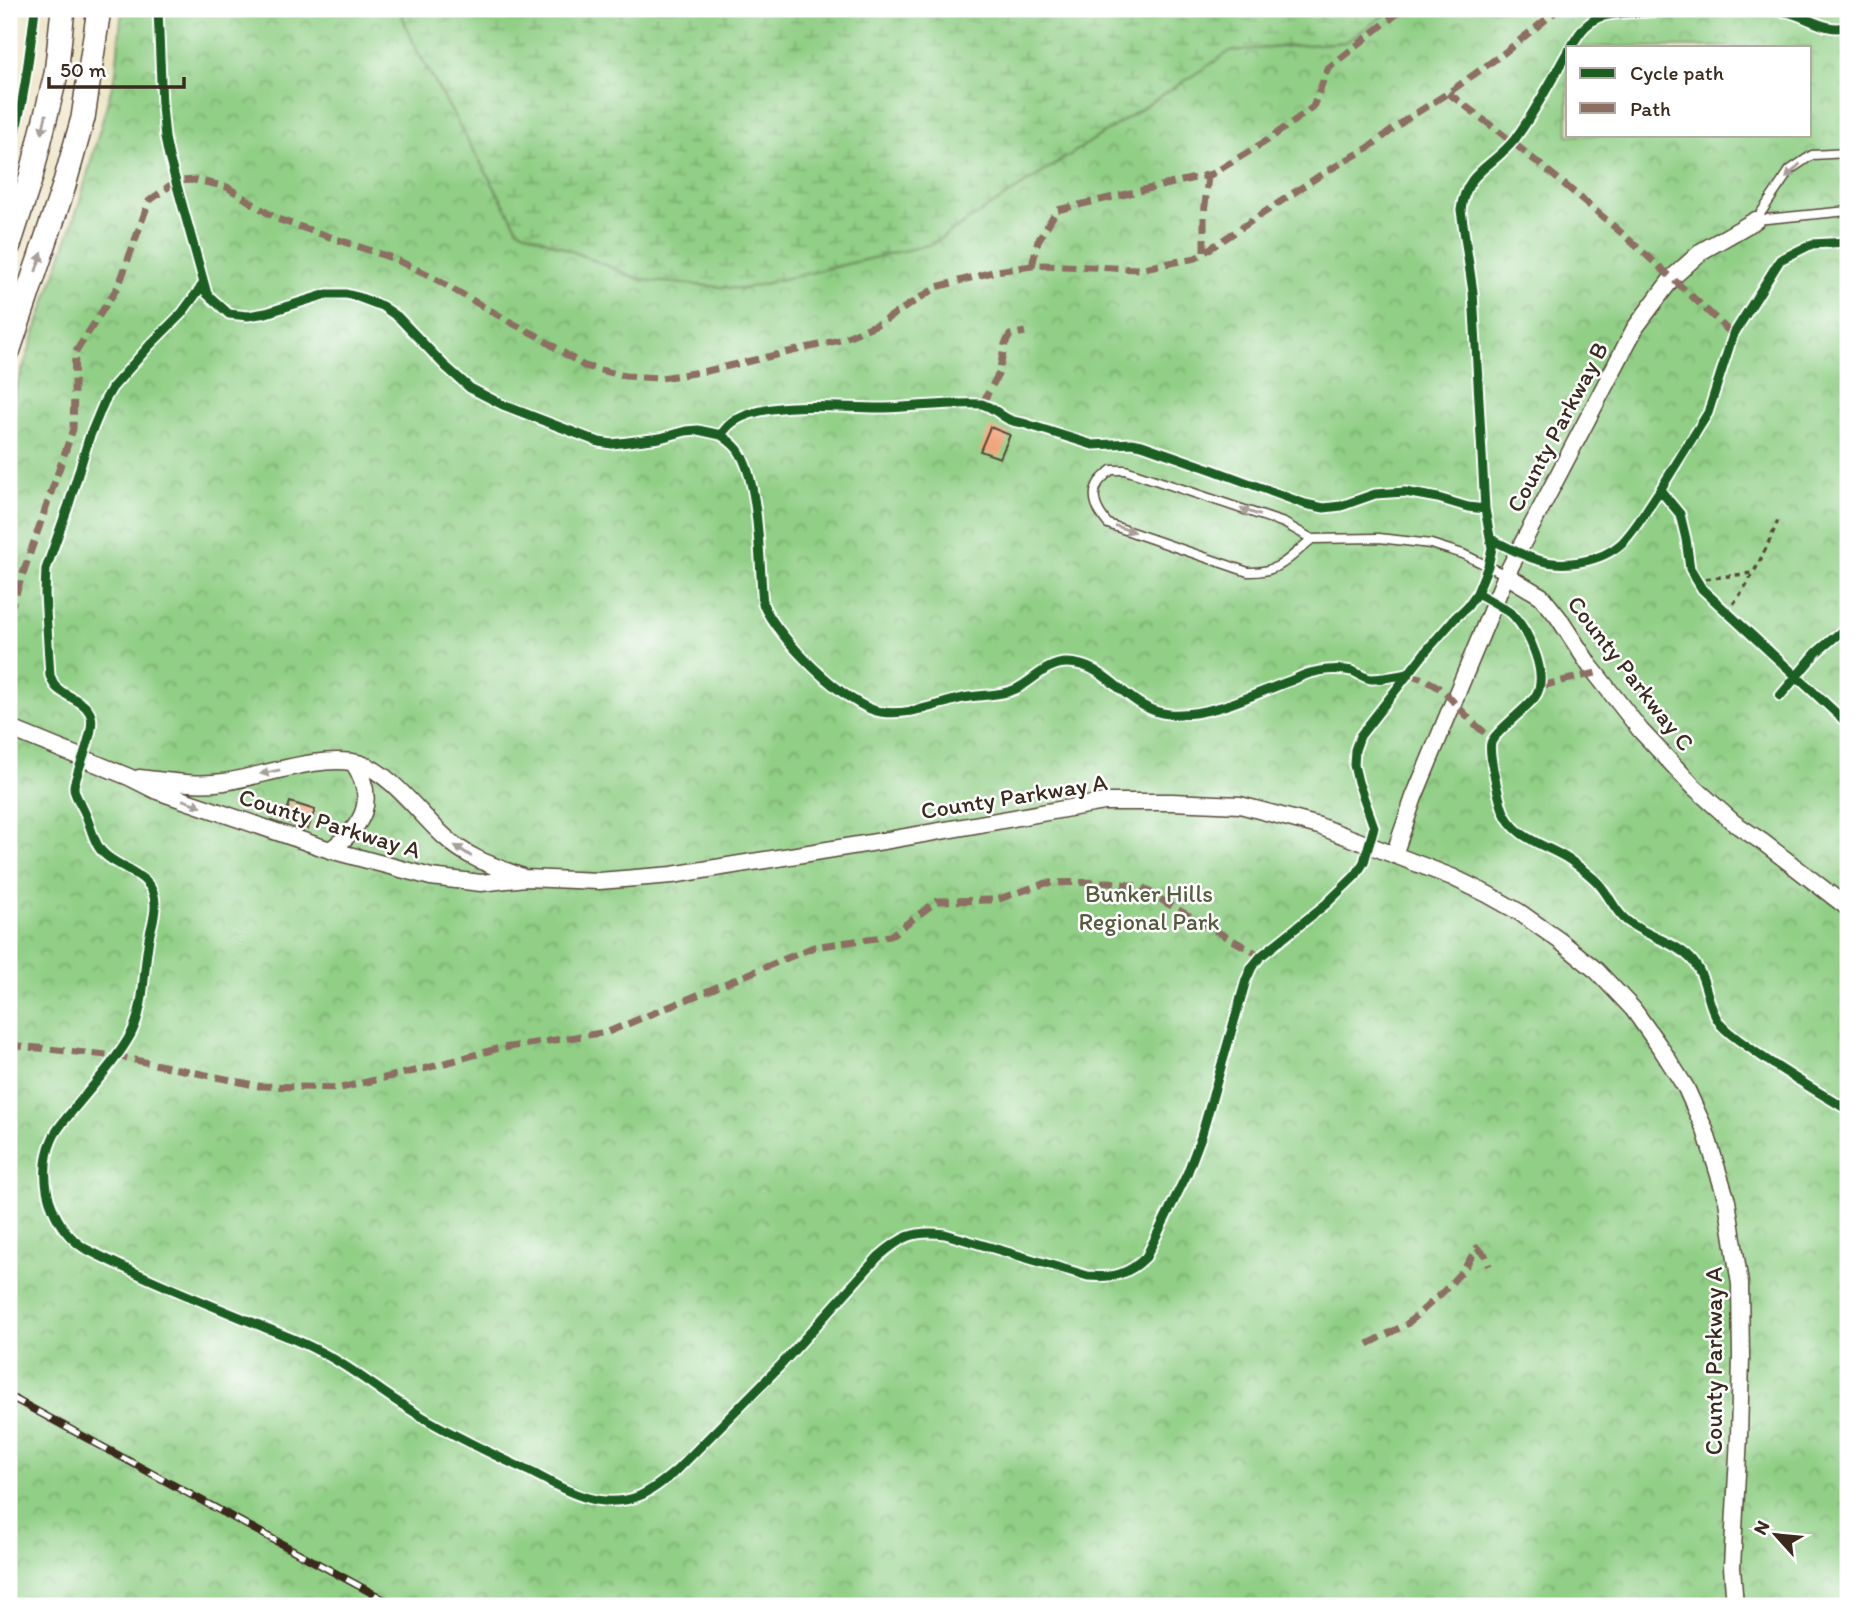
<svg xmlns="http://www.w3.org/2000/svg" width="1857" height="1615" font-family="Itim,sans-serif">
<defs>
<pattern id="wetland-marsh" width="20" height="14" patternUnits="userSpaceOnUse" patternTransform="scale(1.75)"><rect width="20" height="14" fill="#90cf85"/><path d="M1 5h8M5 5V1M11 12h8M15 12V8" fill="none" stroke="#77a86c"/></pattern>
<pattern id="park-crowns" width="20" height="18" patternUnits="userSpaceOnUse" patternTransform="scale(1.75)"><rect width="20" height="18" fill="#90cf85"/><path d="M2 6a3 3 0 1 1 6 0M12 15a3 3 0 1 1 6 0" fill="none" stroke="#77a86c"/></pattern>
</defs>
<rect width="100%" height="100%" fill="#fff"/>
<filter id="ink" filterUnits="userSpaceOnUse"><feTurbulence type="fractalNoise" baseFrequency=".0143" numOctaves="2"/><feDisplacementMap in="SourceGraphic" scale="14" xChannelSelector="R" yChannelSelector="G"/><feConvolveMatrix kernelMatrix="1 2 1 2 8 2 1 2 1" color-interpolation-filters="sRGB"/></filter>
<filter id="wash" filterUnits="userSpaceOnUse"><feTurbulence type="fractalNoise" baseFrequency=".00686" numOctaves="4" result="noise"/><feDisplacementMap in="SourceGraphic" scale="28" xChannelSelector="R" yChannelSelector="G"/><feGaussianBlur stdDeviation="1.57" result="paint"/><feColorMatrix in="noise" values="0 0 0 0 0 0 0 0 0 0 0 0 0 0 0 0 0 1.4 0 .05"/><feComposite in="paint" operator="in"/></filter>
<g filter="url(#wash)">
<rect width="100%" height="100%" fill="#ece3c3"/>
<!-- wetland -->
<path fill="url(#wetland-marsh)" stroke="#667c52" stroke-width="2" d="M399,9H1393L1346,42L1231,51L932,244L742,289L641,280L518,229L416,49Z"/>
<!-- park -->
<path fill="url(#park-crowns)" stroke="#667c52" stroke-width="2" fill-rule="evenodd" d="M122,9H399L416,49L518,229L641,280L742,289L932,244L1231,51L1346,42L1393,9H1848V1606H9V409L79,204L116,72ZM1568,47H1810V135H1568Z"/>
<g id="blocks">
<!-- building -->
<path fill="#f1a47b" d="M990,427L1010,435L1000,458L980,451Z
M290,802L315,810L308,829L284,820Z"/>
</g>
</g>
<g filter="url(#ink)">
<use href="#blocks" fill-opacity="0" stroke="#564637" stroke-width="2"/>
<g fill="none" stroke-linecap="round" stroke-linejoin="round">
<!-- service casing -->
<g stroke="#564637" stroke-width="11">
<path id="service" d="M1756,220L1790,170L1812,155L1848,153
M1756,220L1848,211
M1312,539C1289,557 1281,573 1248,572L1108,524C1098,512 1089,497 1099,482C1102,478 1107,474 1111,470H1125L1284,523L1312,539L1379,538L1431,544L1463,554L1506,575"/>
</g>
<!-- minor casing -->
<g stroke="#564637" stroke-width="19">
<path id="minor" d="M1506,575L1541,596L1558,617L1590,666L1641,731L1695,788L1734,823L1764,843L1848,908
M9,728L129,777L157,791L330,850L431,877L481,883L525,878L599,881L672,875L889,840L1104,802H1172L1240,805L1319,826L1452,877L1487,894L1519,912L1560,941L1597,971L1633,1009L1662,1050L1686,1088L1705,1130L1727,1201L1740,1284L1741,1358L1739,1436L1732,1567L1735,1606
M139,778C167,781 196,786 224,782C264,776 322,753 361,764C391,773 421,816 445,837C466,857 493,866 520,876
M330,850C364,826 378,800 353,762
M1394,855L1414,797L1506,575L1635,328L1673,277L1702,251L1756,220"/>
</g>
<!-- secondary casing -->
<g stroke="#564637" stroke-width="26">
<path id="secondary" d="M9,245L31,177L56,74L63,9
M9,349L63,189L83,118L99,9"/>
</g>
<!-- path -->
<path stroke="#564637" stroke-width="3.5" stroke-dasharray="5 5" stroke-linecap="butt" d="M1696,580L1752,573
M1727,612C1749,585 1765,553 1778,520"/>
<!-- service -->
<use href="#service" stroke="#fff" stroke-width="8"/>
<!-- minor -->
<use href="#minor" stroke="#fff" stroke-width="16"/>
<!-- secondary -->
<use href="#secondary" stroke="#fff" stroke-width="23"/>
<!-- rail casing -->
<g stroke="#3b2a1e" stroke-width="8">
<path id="rail" d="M9,1396L396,1606"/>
</g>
<!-- rail -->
<use href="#rail" stroke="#fff" stroke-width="5" stroke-dasharray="16" stroke-linecap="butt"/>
<!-- quiet -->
<path stroke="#8d6e63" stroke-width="7" stroke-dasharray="14 7" stroke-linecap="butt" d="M1448,93C1548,167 1643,249 1733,335
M1204,252V216L1208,175
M1032,266L1038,241L1057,210L1212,174L1268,140L1313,107L1328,68L1403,9
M982,404L999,373L1005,344L1010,335L1025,332
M9,614L73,429L75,353L119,285L149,201L176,181L196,180L227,187L277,219L392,258L425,273L512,323L536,335L584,366L625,376L661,378L707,371L840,340L882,322L937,287L996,271L1039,265L1139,269L1196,258L1322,174L1368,148L1407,119L1448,93L1504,53L1559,9
M1408,674C1442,684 1444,693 1467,716C1475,725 1484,732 1493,740
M1541,686L1596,673
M9,1045L116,1056L259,1086L341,1088L427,1068L496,1049L608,1032L814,947L890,936L937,901L996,900L1046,883L1109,882L1142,887L1168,904L1261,956
M1368,1344L1407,1324L1443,1292L1464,1269L1477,1248L1485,1255L1489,1266"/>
<!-- cycleway casing -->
<g stroke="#fff" stroke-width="13">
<path id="cycleway" d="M158,9L162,106L165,138L169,157L207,294L229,314L248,316L266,313L327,294H346L358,297L382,306L398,317L445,366L470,388L503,405L599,442L612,444L660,438L686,431L698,430L721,435C725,429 729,424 736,420C773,399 843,409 885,408C918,407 950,402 982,404C1000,410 1002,421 1023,423L1093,445L1132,443L1142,445L1213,470L1305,504L1324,508L1341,506L1375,494L1405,492L1438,498L1468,507L1485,509L1473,292L1461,210C1466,170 1493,167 1515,139C1535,112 1551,81 1568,51
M1571,47C1578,35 1586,22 1600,17C1615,12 1633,13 1648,12C1693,9 1742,5 1787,12C1807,16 1828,34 1848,26
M9,157C23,109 29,59 35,9
M204,283L182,313L150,345L112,388L104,402L89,438L69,504L46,569L45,594L50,676C52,679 53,683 55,686C64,697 86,700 91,716C95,728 82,759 78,772C77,777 74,782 74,787C74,795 79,801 82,807C89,819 91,834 98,846C112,870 155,870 155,904C156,917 149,932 148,945C143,975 145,1006 131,1034C116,1061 93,1085 73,1110C66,1119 56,1129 52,1140C43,1160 44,1188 52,1207C59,1225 69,1238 84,1248C141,1277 200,1301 259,1325C278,1333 298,1340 317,1350C349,1365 376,1389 406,1407C447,1433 489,1453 533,1473C552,1483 574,1496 596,1500C632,1506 651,1492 677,1470L780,1366L878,1257C901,1237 913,1230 945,1234L1088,1276C1113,1278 1128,1275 1146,1257L1187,1174L1201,1137L1246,980L1252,967L1261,956L1326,904L1356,875L1364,862L1374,827L1358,782L1354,765L1355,750L1360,736L1427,650L1456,617L1467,607L1477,593L1488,566L1492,548L1485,509
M721,435C728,440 736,445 740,453C760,486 759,564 763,604C776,636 846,707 881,712C907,716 934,705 959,699C977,694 999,697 1016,689C1033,681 1046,663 1067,663C1109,663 1128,711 1169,714C1211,717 1251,695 1290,681C1298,678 1306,673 1315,672C1325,669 1341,669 1352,671C1358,673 1364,678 1371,679C1383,679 1396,676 1408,674
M1660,490L1708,413L1733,335L1780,260L1812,244L1848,242
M1491,539C1505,546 1519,554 1535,559C1562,568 1600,563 1622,543C1637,528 1648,507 1660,490L1680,514L1686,539L1690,569L1702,589L1848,724
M1477,593C1486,598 1507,609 1513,615C1529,632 1550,676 1535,697C1527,708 1493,734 1491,743C1488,752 1499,799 1503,810C1513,837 1543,844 1565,857C1575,863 1586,872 1594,879C1608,891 1613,910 1627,921C1646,936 1673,941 1690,958C1709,977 1705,1005 1721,1025C1729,1034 1740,1041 1750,1048C1781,1071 1815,1090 1848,1110
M1780,696L1817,652L1848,626"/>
</g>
<!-- cycleway -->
<use href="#cycleway" stroke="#1b5e20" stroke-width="9"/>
</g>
<!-- one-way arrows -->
<defs><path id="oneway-solid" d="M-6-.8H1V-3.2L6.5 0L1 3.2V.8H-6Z" transform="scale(1.75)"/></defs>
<g fill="#a79f9a">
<use href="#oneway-solid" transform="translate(44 124) rotate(103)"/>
<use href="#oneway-solid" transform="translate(1793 171) rotate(135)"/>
<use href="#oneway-solid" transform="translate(39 262) rotate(-71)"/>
<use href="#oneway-solid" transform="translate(1250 512) rotate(-161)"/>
<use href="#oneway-solid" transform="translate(1125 529) rotate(19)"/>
<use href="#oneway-solid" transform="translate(270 772) rotate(168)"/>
<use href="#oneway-solid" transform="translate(192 803) rotate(19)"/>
<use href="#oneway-solid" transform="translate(463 851) rotate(-147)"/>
</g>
</g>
<g text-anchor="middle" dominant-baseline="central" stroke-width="5" stroke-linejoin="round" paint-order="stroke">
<!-- street labels -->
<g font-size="24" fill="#3b2a1e" stroke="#fff">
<text transform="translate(1557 427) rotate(-62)">County Parkway B</text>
<text transform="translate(1631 673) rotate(52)">County Parkway C</text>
<text transform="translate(1014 796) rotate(-9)">County Parkway A</text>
<text transform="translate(330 823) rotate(17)">County Parkway A</text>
<text transform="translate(1713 1361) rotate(-90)">County Parkway A</text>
</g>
<!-- park labels -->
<g font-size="24" fill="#545c3d" stroke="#fff">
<text x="1149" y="893">Bunker Hills<tspan x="1149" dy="28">Regional Park</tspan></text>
</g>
</g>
<!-- margin -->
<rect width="1857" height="1615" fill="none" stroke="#fff" stroke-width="35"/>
<!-- legend -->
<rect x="1566" y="46" width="245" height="91" fill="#ffffff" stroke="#b1aaa5" stroke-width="2"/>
<rect x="1580" y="68" width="35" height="10" fill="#1b5e20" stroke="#b1aaa5" stroke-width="2"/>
<text x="1630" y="80" font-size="21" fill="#3b2a1e">Cycle path</text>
<rect x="1580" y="103" width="35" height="10" fill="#8d6e63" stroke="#b1aaa5" stroke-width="2"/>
<text x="1630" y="116" font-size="21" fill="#3b2a1e">Path</text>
<!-- north arrow -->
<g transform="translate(1776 1535) rotate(297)" stroke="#ffffff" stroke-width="5" paint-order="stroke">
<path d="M0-5L12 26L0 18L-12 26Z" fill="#3b2a1e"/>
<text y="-10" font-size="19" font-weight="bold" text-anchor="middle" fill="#3b2a1e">N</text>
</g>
<!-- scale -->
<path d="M49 77v10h135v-10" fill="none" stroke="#3b2a1e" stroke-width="3.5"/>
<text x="60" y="77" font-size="21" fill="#3b2a1e" stroke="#ffffff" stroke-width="5" paint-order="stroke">50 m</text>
</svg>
